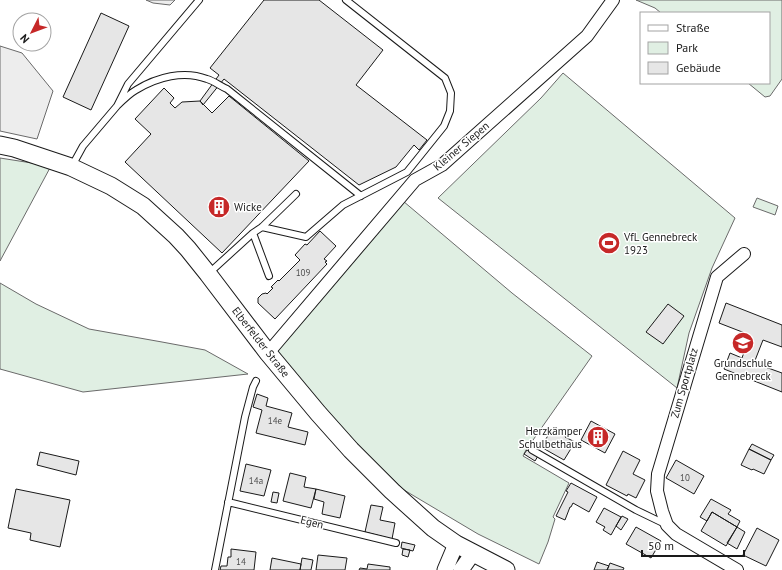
<svg xmlns="http://www.w3.org/2000/svg" width="782" height="570" font-family="'PT Sans',sans-serif">
<rect width="100%" height="100%" fill="#fff"/>
<!-- green -->
<path fill="#e0efe3" stroke="#6a6a6a" d="M636,0H782V79L770,96L765,97L748,83H769V13H661L655,8Z
M563,73L735,218L712,268L689,333L677,388L438,198L541,98Z
M0,158L51,166L0,261Z
M757,198L778,206L775,215L753,207Z
M403,201L512,293L592,356L526,450L523,456L535,463L569,483L553,517L555,519L548,542L539,564L478,534L404,490L344,433L275,352Z
M0,283L36,304L89,329L162,342L205,350L248,374L83,392L0,369Z"/>
<!-- parking -->
<path fill="#ededed" stroke="#6a6a6a" d="M146,0H175L170,5L153,3Z
M0,46L22,53L53,91L37,139L0,131Z"/>
<!-- building -->
<path fill="#e6e6e6" stroke="#1a1a1a" d="M264,0H319L383,50L356,85L427,140L419,150L414,145L396,167L359,185L224,79L203,105L200,101L219,75L210,68Z
M101,13L129,26L91,110L63,97Z
M164,88L174,98L170,103L175,108L182,102L200,101L212,113L229,96L309,161L222,253L125,162L151,134L135,119Z
M320,231L336,246L324,259L327,261L325,262L327,264L275,319L258,303V298L262,294L266,293L267,294L273,288L271,287L278,280L279,281L300,260L295,255L305,244L307,245Z
M726,303L782,325V347L763,340L754,363L782,373V392L724,369L730,353L742,358L750,335L719,323Z
M668,304L684,316L663,344L646,332Z
M257,394L268,398L266,406L292,413L288,427L308,432L305,445L256,433L262,410L253,407Z
M591,421L615,434L605,453L581,440Z
M552,429L558,433L560,429L567,433L565,437L575,442L564,460L541,447Z
M752,444L774,455L771,460L749,449Z
M749,449L771,460L764,474L753,469L752,470L741,465Z
M527,450L538,456L535,461L524,454Z
M623,451L640,460L633,474L645,480L636,498L628,494L627,496L606,485Z
M40,452L79,461L76,475L37,465Z
M676,460L704,476L694,494L666,478Z
M246,464L271,470L264,496L240,491Z
M290,473L306,477L304,487L316,489L311,508L283,501Z
M571,483L597,497L589,512L573,503L571,507H570L565,520L556,516L568,492L566,491Z
M16,489L70,500L60,547L30,540L31,533L8,528Z
M316,489L345,496L340,518L322,514L324,502L314,499Z
M273,492L279,493L277,503L271,502Z
M711,499L731,510L728,514L740,521L737,527L712,512L707,521L700,517Z
M371,505L383,507L380,520L395,523L392,539L365,532Z
M604,508L621,517L611,535L603,530L605,527L596,522Z
M712,512L737,527L726,546L701,531Z
M622,516L628,519L621,530L616,526Z
M636,527L661,541L651,558L626,544Z
M737,527L745,532L737,549L727,543Z
M757,528L779,540L766,566L743,555Z
M402,542L415,545L413,551L401,548Z
M231,549L256,552L254,570H220L221,566H227L228,557H231Z
M403,549L410,550L408,557L402,555Z
M318,555L347,558L345,570H316Z
M272,558L301,564L300,570H270Z
M302,558L313,560L311,570H300Z
M597,562L609,566L607,570H594Z
M610,563L624,568L623,570H607Z
M368,564L390,567V570H359L360,568L367,569Z"/>
<g fill="none" stroke-linecap="round" stroke-linejoin="round">
<!-- service casing -->
<g stroke="#1a1a1a" stroke-width="8">
<path id="service" d="M117,106C123,100 129,94 136,90C157,77 184,70 207,79C214,81 220,86 227,89L361,196
M72,166L83,146L117,106L128,84L199,0
M262,227L306,237L343,205L407,172L444,126L450,111L451,93L445,78L346,0
M253,233L269,276
M208,274L253,233L262,227L296,194
M532,450L636,510L665,524
M228,502L396,543
M215,570L245,417L253,387L256,381"/>
</g>
<!-- minor casing -->
<g stroke="#1a1a1a" stroke-width="14">
<path id="minor" d="M268,353L415,180L442,165L587,36L613,0
M737,570L676,534L667,525L662,511L657,491L658,474L717,277L744,254"/>
</g>
<!-- tertiary casing -->
<g stroke="#1a1a1a" stroke-width="17">
<path id="tertiary" d="M445,570L456,544
M461,570L473,553"/>
</g>
<!-- secondary casing -->
<g stroke="#1a1a1a" stroke-width="19">
<path id="secondary" d="M0,145L14,148L71,167L111,186L143,206L176,236L188,249L208,274L268,353L318,413L351,450L392,491L433,528L456,544L506,570"/>
</g>
<!-- service -->
<use href="#service" stroke="#fff" stroke-width="6"/>
<!-- minor -->
<use href="#minor" stroke="#fff" stroke-width="12"/>
<!-- tertiary -->
<use href="#tertiary" stroke="#fff" stroke-width="15"/>
<!-- secondary -->
<use href="#secondary" stroke="#fff" stroke-width="17"/>
</g>
<!-- icons -->
<defs>
<g id="building-disc" transform="scale(1.15)"><circle r="9.5" fill="#c62828" stroke="#fff"/><path d="M-4-6H4V6H1V3H-1V6H-4ZM-2.5-4.3h1.7v1.8h-1.7ZM.8-4.3h1.7v1.8H.8ZM-2.5-1h1.7V.8h-1.7ZM.8-1h1.7V.8H.8Z" fill="#fff"/></g>
<g id="stadium-disc" transform="scale(1.15)"><circle r="9.5" fill="#c62828" stroke="#fff"/><path d="M0-5a6.5 5 0 1 0 0 10a6.5 5 0 1 0 0-10ZM-3.5-1.8h7v3.6h-7Z" fill="#fff"/></g>
<g id="school-disc" transform="scale(1.15)"><circle r="9.5" fill="#c62828" stroke="#fff"/><path d="M0-5L7-2L0 1L-7-2ZM-4 1L0 2.5L4 1V4Q0 6-4 4Z" fill="#fff"/></g>
</defs>
<g fill-rule="evenodd">
<use href="#building-disc" x="219" y="207"/>
<use href="#stadium-disc" x="609" y="243"/>
<use href="#school-disc" x="743" y="343"/>
<use href="#building-disc" x="598" y="437"/>
</g>
<g text-anchor="middle" dominant-baseline="central" stroke-width="3" stroke-linejoin="round" paint-order="stroke">
<!-- number labels -->
<g font-size="9" fill="#4d4d4d">
<text x="303" y="272">109</text>
<text x="275" y="420">14e</text>
<text x="685" y="477">10</text>
<text x="256" y="480">14a</text>
<text x="241" y="561">14</text>
</g>
<!-- street labels -->
<g font-size="11" fill="#1a1a1a" stroke="#fff">
<text transform="translate(461 146) rotate(-40)">Kleiner Siepen</text>
<text transform="translate(261 342) rotate(52)">Elberfelder Straße</text>
<text transform="translate(684 383) rotate(-74)">Zum Sportplatz</text>
<text transform="translate(312 522) rotate(14)">Egen</text>
</g>
<!-- poi labels -->
<g font-size="11" fill="#1a1a1a" stroke="#fff" text-anchor="start">
<text x="234" y="207">Wicke</text>
<text x="624" y="237">VfL Gennebreck<tspan x="624" dy="13">1923</tspan></text>
<text x="743" y="363" text-anchor="middle">Grundschule<tspan x="743" dy="13">Gennebreck</tspan></text>
<text x="582" y="431" text-anchor="end">Herzkämper<tspan x="582" dy="13">Schulbethaus</tspan></text>
</g>
</g>
<!-- legend -->
<rect x="640" y="12" width="130" height="72" fill="#ffffff" stroke="#a3a3a3"/>
<rect x="648" y="25" width="20" height="6" fill="#ffffff" stroke="#a3a3a3"/>
<text x="676" y="32" font-size="12" fill="#1a1a1a">Straße</text>
<rect x="648" y="42" width="20" height="12" fill="#e0efe3" stroke="#a3a3a3"/>
<text x="676" y="52" font-size="12" fill="#1a1a1a">Park</text>
<rect x="648" y="62" width="20" height="12" fill="#e6e6e6" stroke="#a3a3a3"/>
<text x="676" y="72" font-size="12" fill="#1a1a1a">Gebäude</text>
<!-- north arrow -->
<g transform="translate(32 32) rotate(228)"><circle r="19" fill="#ffffff" stroke="#a3a3a3"/>
<path d="M0-3L7 15L0 10L-7 15Z" fill="#c62828"/>
<text y="-6" font-size="11" font-weight="bold" text-anchor="middle" fill="#1a1a1a">N</text>
</g>
<!-- scale -->
<path d="M642 550v6h102v-6" fill="none" stroke="#1a1a1a" stroke-width="2"/>
<text x="648" y="550" font-size="12" fill="#1a1a1a" stroke="#ffffff" stroke-width="3" paint-order="stroke">50 m</text>
</svg>
